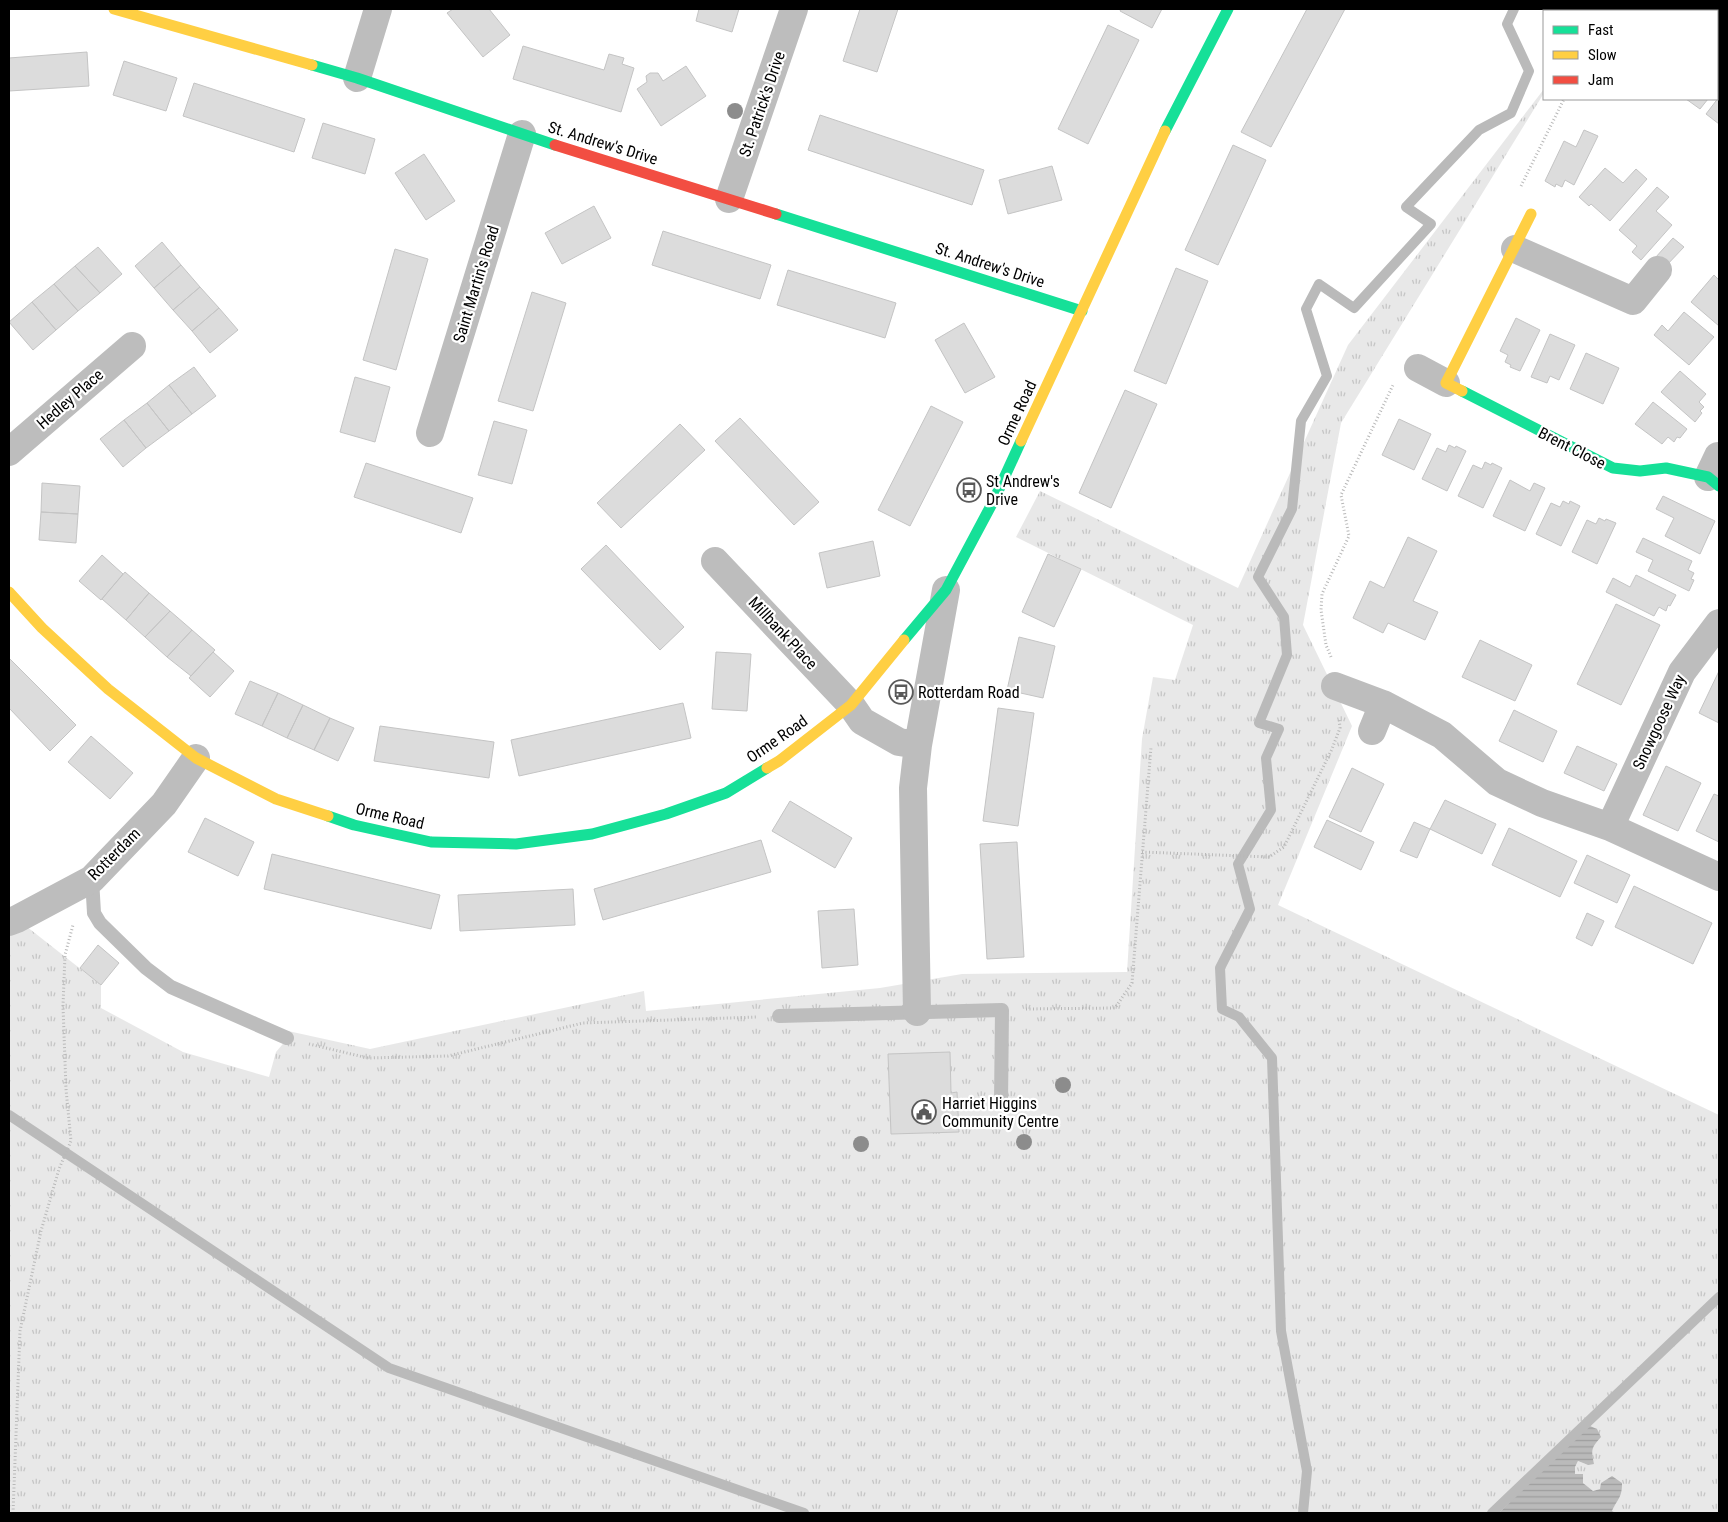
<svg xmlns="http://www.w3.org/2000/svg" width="1728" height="1522" font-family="'Roboto Condensed',sans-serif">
<defs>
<pattern id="grass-tufts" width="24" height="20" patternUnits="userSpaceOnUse" patternTransform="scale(1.25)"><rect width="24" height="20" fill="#e8e8e8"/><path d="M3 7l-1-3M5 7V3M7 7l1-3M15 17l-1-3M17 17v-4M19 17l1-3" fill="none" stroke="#c5c5c5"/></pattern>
<pattern id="water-rules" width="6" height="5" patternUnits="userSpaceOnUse" patternTransform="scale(1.25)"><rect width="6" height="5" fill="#bababa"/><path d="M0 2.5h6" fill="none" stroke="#9e9e9e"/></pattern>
</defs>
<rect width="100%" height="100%" fill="#fff"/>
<!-- grass -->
<path fill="url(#grass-tufts)" d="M1544,89V93L1341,423L1303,625L1352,726L1278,905L1719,1115V1513H1616L1612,1511L1614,1506L1601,1489L1593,1491L1588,1488L1575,1474V1467L1578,1461L1588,1465L1593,1445L1590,1426L1582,1427L1499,1513H9V922L17,919L101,985V1008L183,1052L269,1077L276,1052L287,1039L288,1031L370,1049L644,991L646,1011L880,988L962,974L1127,972L1142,739L1153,677L1175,680L1193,625L1016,537L1040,491L1238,588L1348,345Z"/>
<!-- water -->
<path fill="url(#water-rules)" d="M1590,1426L1597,1429L1601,1437C1591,1448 1591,1450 1594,1464L1588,1465L1578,1461L1575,1467V1474H1583V1483L1593,1491L1600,1489L1601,1483L1612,1476L1622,1483C1622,1498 1618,1498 1612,1511L1616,1513H1499L1583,1427Z"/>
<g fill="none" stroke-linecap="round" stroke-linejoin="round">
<!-- stream -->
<path stroke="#bababa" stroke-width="10" d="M9,1115L389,1368L804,1513
M1303,1513L1307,1471L1281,1331L1272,1058L1239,1017L1222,1009L1220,968L1250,909L1238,864L1271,810L1266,758L1279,729L1259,723L1287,655L1284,617L1258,577L1292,509L1301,421L1327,376L1306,309L1319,284L1354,308L1431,224L1406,207L1479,130L1511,113L1529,71L1507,24L1514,9
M1492,1513L1719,1297"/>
</g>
<!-- building -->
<path fill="#dcdcdc" stroke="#c4c4c4" d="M453,9H489L510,35L483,57L447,13Z
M699,9H739L732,32L696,21Z
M860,9H898L877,72L843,61Z
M1121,9H1162L1152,28L1120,11Z
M1307,9H1345L1271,147L1241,132Z
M1108,25L1139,40L1088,144L1058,129Z
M523,46L604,70L609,54L624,58L622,64L634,68L621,112L513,79Z
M87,52L89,86L9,91V58Z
M124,61L177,78L166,111L113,95Z
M1717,65L1719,67V84L1717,87Z
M686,66L706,96L661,126L637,89L647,82L646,76L650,73H658L663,81Z
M194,83L305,119L294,152L183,116Z
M1719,97V124L1706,114Z
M1686,99H1708L1700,109Z
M820,115L984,170L972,205L808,150Z
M323,123L375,139L365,174L312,158Z
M1584,130L1598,136L1574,185L1565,180L1562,187L1556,184L1555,187L1545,181L1564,141L1576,147Z
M1233,145L1266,160L1218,265L1185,250Z
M424,154L455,201L426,220L395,173Z
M1052,166L1062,200L1008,214L999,180Z
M1605,168L1623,183L1636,169L1647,179L1610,221L1591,204L1589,206L1579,197Z
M1657,187L1669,197L1656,211L1672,225L1641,260L1632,252L1637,246L1619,230Z
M594,206L611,238L562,264L545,233Z
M663,231L771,265L760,299L652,265Z
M1673,238L1684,247L1665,267L1655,258Z
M162,242L181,265L154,288L135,266Z
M98,247L122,274L100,293L75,266Z
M395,249L428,259L396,370L363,360Z
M181,265L200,287L173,310L154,288Z
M75,266L100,293L78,311L54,284Z
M1176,268L1208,281L1166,384L1134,371Z
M788,270L896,303L885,338L777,305Z
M1714,275L1719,280V326L1691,302Z
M54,284L78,311L56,330L32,302Z
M200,287L219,308L192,331L173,310Z
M532,292L566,303L533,411L498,401Z
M32,302L56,330L33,350L9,322Z
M219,308L238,330L210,353L192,331Z
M1684,312L1714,337L1689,365L1654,335L1662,325L1668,331Z
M1516,318L1540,330L1520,371L1510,367L1511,365L1505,362L1508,355L1500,351Z
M964,323L995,377L965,393L935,340Z
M1550,334L1575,345L1559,380L1550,376L1547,383L1531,377Z
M1586,353L1619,368L1603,404L1570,389Z
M194,367L216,396L192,414L169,385Z
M1680,371L1706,394L1699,402L1704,407L1700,411L1702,413L1695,422L1661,392Z
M355,377L390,387L375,442L340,432Z
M169,385L192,414L169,431L147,403Z
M1125,390L1157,404L1111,508L1079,493Z
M1653,402L1687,429L1680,438L1677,437L1674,442L1668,437L1662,444L1635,424Z
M147,403L169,431L146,448L124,420Z
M931,406L963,422L910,526L878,510Z
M740,418L819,502L794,525L715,441Z
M1399,419L1431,434L1414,470L1382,455Z
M124,420L146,448L123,467L100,439Z
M494,421L527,430L512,484L478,475Z
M680,424L705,450L621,528L597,503Z
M1449,445L1455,448L1456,446L1466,451L1447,491L1422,479L1437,448L1446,452Z
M1485,462L1491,465L1492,463L1502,468L1483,508L1458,496L1473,465L1482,469Z
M366,463L473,498L461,533L354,497Z
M1510,480L1530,491L1534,483L1545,488L1525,531L1493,516Z
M42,483L80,486L78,514L41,512Z
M1663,496L1715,521L1700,554L1665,536L1674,518L1656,509Z
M1563,501L1569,504L1570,501L1580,506L1561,546L1536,534L1551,503L1560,507Z
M41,512L78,514L76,543L39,540Z
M1599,518L1605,521L1606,519L1616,523L1597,564L1572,552L1587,520L1596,524Z
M1408,537L1437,551L1413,601L1438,612L1425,640L1388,623L1383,633L1353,618L1370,581L1384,588Z
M1643,538L1692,561L1688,570L1694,573L1691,579L1694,580L1689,591L1648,571L1653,560L1636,552Z
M873,541L880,576L827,588L819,553Z
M606,545L684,627L660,650L581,569Z
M1048,554L1081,569L1054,627L1022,612Z
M102,555L123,574L101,600L79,581Z
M125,572L149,593L126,620L102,599Z
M1636,575L1676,595L1670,606L1668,605L1666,611L1659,607L1654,616L1606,592L1613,578L1630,587Z
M149,593L170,611L145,637L126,620Z
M1616,604L1660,625L1621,705L1577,684Z
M170,611L192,630L167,657L145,637Z
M192,630L215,650L191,676L167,657Z
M1019,637L1055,646L1043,698L1007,690Z
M1480,640L1532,665L1515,701L1462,677Z
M213,652L234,671L210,697L189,678Z
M716,652L751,654L747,711L712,709Z
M9,658L76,725L50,751L9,708Z
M1719,671V723L1699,713Z
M250,681L278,693L262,726L235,714Z
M278,693L303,705L287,738L262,726Z
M683,703L691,738L519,776L511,740Z
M303,705L330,718L314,750L287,738Z
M998,708L1034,713L1018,826L983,821Z
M1514,710L1557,731L1543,762L1499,741Z
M330,718L354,728L338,761L314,750Z
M380,726L494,742L489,778L374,761Z
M91,736L133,773L110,799L68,762Z
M1577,746L1617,764L1604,791L1564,773Z
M1666,766L1701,783L1678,831L1643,815Z
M1352,768L1384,784L1361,832L1329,817Z
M1714,794L1719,796V842L1696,831Z
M1445,800L1496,824L1482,854L1430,829Z
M790,801L852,838L835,868L772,831Z
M205,818L254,842L238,876L188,852Z
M1327,820L1374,842L1361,870L1314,847Z
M1414,822L1430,829L1417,858L1400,851Z
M1509,828L1577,861L1560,897L1492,865Z
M761,840L771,872L603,920L594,889Z
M1017,842L1024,957L987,959L980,844Z
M272,854L440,895L431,929L264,889Z
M1587,855L1630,875L1617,903L1574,883Z
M1634,886L1712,923L1693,964L1615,927Z
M573,889L575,925L460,931L458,895Z
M854,909L858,965L822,968L818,911Z
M1587,913L1604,921L1592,946L1576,938Z
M98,945L119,963L101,985L80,968Z
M950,1052L951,1093L957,1092L959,1132L891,1134L888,1054Z"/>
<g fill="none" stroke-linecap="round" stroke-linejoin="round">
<!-- path -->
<path stroke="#b8b8b8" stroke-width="3" stroke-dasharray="1 2.5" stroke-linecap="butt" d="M1636,11L1639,9
M1521,186L1564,99
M1331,657L1326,645L1321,610L1322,594L1349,536L1341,495L1393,385
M1142,852L1269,857L1284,847L1332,749L1340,728L1339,718
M1026,1009L1115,1008L1132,983L1151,747
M309,1044L368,1058L448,1056L583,1023L757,1017
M13,1513L20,1331L41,1231L59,1169L71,1141L66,1089L63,1006L65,955L73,925"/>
<!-- lane -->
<path stroke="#bdbdbd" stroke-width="14" d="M92,879L94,913L100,923L146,968L171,987L287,1038
M779,1016L1002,1010L1001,1103"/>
<!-- street -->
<path stroke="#bdbdbd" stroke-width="28" d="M357,78L378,9
M729,199L794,9
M1515,249L1633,301L1658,270
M1418,368L1446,383
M430,433L522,134
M9,452L132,346
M1708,477L1718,456
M715,561L851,705L862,721L899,742L918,745
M1335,686L1383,704L1442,735L1497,782L1542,803L1610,827L1719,877
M1372,731L1383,704
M1610,827L1682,672L1719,623
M9,922L17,919L92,879L164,804L196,758
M917,1012L913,788L918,745L946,590"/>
<!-- fast -->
<path stroke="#16e098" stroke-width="11" d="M312,65L357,78L555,145
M1165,131L1228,9
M776,214L1082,311
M1462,391L1613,468L1640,471L1666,468L1708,477L1719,486
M904,640L946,590L994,500L1021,441
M328,816L354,825L431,842L516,844L592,834L666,814L726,793L767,768"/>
<!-- slow -->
<path stroke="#ffcf43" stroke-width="11" d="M114,9L312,65
M1462,391L1446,383L1531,214
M1021,441L1165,131
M9,592L42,628L108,689L196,758L276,799L328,816
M767,768L779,761L851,705L904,640"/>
<!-- jam -->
<path stroke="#f24e42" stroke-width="11" d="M555,145L776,214"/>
</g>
<!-- trees -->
<g fill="#8c8c8c">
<circle cx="735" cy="111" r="8"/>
<circle cx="1063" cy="1085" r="8"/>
<circle cx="1024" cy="1142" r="8"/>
<circle cx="861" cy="1144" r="8"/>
</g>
<!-- icons -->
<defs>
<g id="bus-ring" transform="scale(1.25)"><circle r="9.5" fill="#fff" stroke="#595959" stroke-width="1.5"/><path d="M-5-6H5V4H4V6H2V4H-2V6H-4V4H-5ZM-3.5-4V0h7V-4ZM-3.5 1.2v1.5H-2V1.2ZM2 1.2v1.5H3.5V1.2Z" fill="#595959"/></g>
<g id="civic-ring" transform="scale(1.25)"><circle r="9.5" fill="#fff" stroke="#595959" stroke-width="1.5"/><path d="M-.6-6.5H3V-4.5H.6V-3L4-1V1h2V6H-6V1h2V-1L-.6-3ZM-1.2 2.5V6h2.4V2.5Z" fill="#595959"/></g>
</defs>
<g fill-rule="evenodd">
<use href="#bus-ring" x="969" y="490"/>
<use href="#bus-ring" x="901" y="692"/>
<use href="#civic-ring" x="924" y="1112"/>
</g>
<g text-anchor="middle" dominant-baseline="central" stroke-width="4.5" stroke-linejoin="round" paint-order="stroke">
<!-- street labels -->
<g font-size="16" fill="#000" stroke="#fff">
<text transform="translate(762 104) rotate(-71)">St. Patrick's Drive</text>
<text transform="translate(603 143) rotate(17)">St. Andrew's Drive</text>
<text transform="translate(990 265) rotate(18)">St. Andrew's Drive</text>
<text transform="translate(476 284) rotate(-73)">Saint Martin's Road</text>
<text transform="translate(70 399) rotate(-41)">Hedley Place</text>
<text transform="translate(1017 413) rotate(-65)">Orme Road</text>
<text transform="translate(1572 448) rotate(27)">Brent Close</text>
<text transform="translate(783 633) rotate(47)">Millbank Place</text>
<text transform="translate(1659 722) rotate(-65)">Snowgoose Way</text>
<text transform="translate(777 739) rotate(-35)">Orme Road</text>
<text transform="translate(390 816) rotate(13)">Orme Road</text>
<text transform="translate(114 854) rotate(-45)">Rotterdam</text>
</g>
<!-- poi labels -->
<g font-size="16" fill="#000" stroke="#fff" text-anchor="start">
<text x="986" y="481">St Andrew's<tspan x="986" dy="18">Drive</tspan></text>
<text x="918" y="692">Rotterdam Road</text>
<text x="942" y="1103">Harriet Higgins<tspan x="942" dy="18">Community Centre</tspan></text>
</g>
</g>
<!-- border -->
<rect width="1728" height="1522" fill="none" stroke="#000000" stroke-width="20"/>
<!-- legend -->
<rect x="1543" y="10" width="175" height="90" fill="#ffffff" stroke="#999999"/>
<rect x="1553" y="26" width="25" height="8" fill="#16e098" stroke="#999999"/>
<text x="1588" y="35" font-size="15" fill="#000000">Fast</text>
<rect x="1553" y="51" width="25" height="8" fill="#ffcf43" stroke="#999999"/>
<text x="1588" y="60" font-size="15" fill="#000000">Slow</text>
<rect x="1553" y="76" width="25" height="8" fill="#f24e42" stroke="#999999"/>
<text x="1588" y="85" font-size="15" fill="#000000">Jam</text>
</svg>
